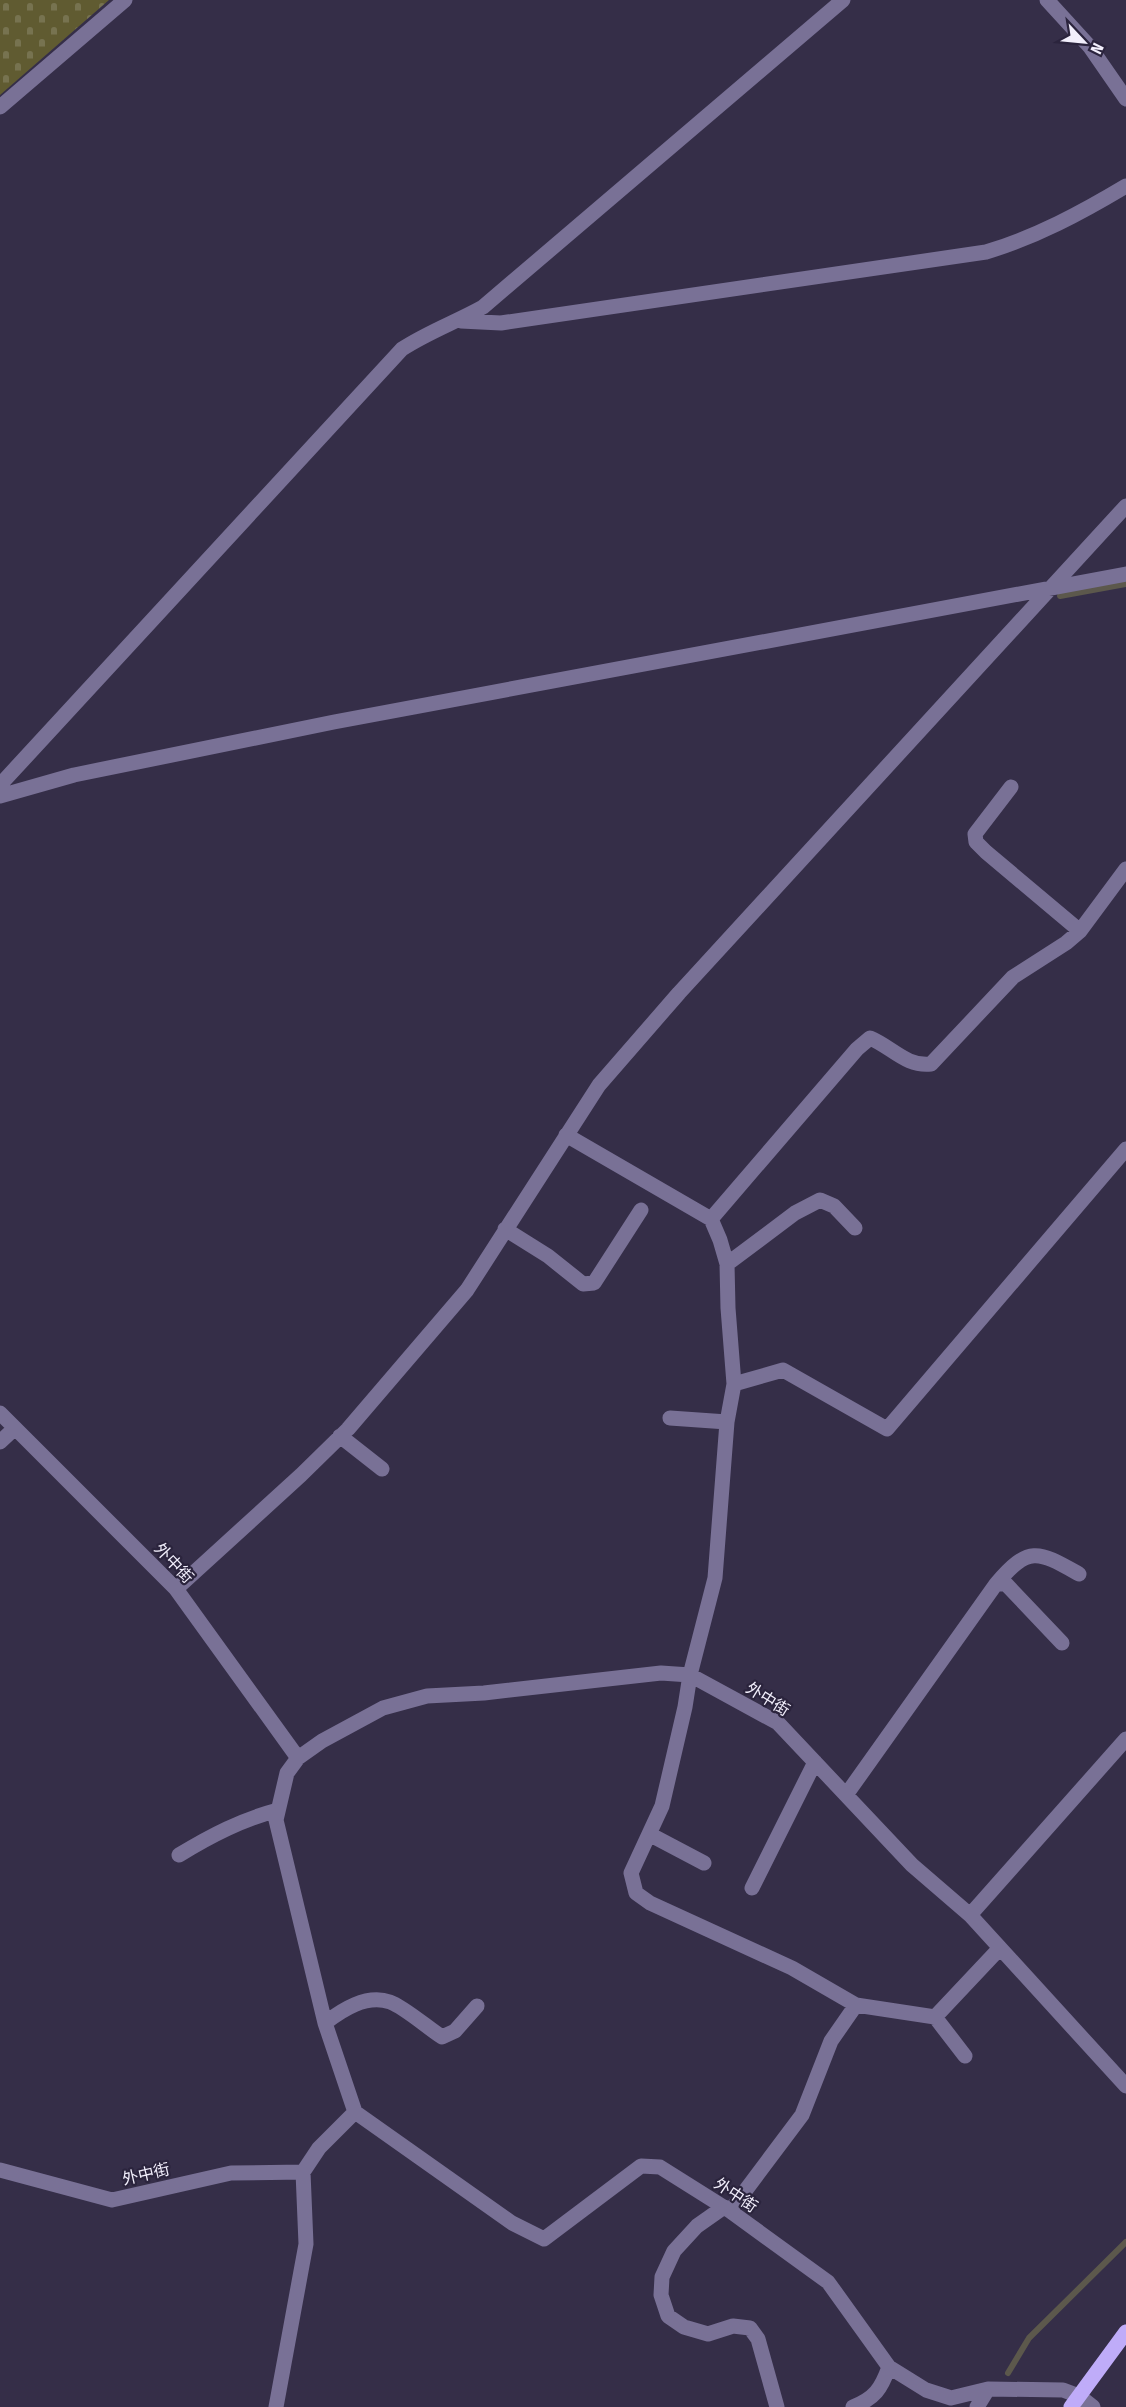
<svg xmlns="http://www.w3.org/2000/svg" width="1126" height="2407" font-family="'Fira Sans Condensed','Noto Sans TC',sans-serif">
<defs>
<pattern id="cemetery-stones" width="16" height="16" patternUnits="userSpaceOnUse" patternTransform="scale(1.5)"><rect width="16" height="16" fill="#605b31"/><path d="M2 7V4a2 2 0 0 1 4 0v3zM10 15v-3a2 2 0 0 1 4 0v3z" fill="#777350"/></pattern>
</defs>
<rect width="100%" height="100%" fill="#352e48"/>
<!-- cemetery -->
<path fill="url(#cemetery-stones)" d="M0,0H109L0,95Z"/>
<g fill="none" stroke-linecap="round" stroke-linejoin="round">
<!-- stream -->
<path stroke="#5c584c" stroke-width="6" d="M1060,596L1126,584
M1008,2373L1029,2338L1126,2242"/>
<!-- minor -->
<path stroke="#797196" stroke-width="15" d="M1047,0L1090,47L1126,99
M0,107L125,0
M461,321L501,323L986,252C1036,237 1081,213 1126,186
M0,785L402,349C428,332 456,322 483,307L843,0
M1011,787L975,834L976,842L986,852L1080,931
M0,796L74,775L334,722L1126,574
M566,1135L711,1219
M505,1229L548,1256L583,1284L594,1283L641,1210
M727,1264L795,1213L820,1200L834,1206L855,1228
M734,1384L783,1370L887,1429L1126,1149
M0,1413L176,1589L298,1758
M670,1418L727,1422
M340,1436L382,1469
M0,1442L15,1428
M996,1584C1029,1545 1038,1551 1079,1574
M176,1589L301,1475L348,1429L467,1290L599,1085L679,993L1126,506
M846,1795L996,1584H1006L1062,1643
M649,1834L704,1863
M179,1855C212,1835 241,1820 278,1810
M752,1888L815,1762
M970,1915L1126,1739
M856,2005L935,2017L1000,1948
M935,2017L965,2056
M325,2023C342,2010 366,1994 390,2002C404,2007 428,2028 442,2037L455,2031L477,2006
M355,2112L325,2023L276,1820L287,1773L298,1758L322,1741L383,1708L427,1696L484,1693L661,1673L690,1675L778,1723L912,1865L970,1915L1126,2086
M0,2170L112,2200L231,2173L303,2172L319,2148L355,2112L512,2223L544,2239L641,2166L660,2167L730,2211L828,2282L889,2367L926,2390L951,2398L988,2389L1063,2390L1079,2396L1093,2407
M724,2207L697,2226L674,2251L662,2277L661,2295L668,2316L684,2327L708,2334L733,2326L750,2328L758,2339L777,2407
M730,2211L802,2115L831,2041L856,2005L792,1968L650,1903L636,1893L631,1873L662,1806L685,1707L690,1675L715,1578L727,1422L734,1384L728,1308L727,1264L720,1240L711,1219L857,1049L870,1038C892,1047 906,1067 931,1064L1013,977L1066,943L1080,931L1126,869
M276,2407L306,2244L303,2172
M853,2407C875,2398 881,2389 889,2367
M977,2407L988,2389"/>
<!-- major -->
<path stroke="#bfacf9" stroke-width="15" d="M1071,2407L1126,2332"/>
</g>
<g text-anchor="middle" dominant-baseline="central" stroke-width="4.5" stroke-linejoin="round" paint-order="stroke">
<!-- street labels -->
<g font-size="16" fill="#f2effc" stroke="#2b243d">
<text transform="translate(174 1563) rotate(47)">外中街</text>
<text transform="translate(768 1699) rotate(32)">外中街</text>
<text transform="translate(146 2174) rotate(-13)">外中街</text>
<text transform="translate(736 2195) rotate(34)">外中街</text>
</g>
</g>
<!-- north arrow -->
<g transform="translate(1084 42) rotate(116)" stroke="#2b243d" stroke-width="4.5" paint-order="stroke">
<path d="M0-4.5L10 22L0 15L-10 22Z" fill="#f2effc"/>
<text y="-9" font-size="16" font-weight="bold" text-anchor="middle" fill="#f2effc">N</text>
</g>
</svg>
